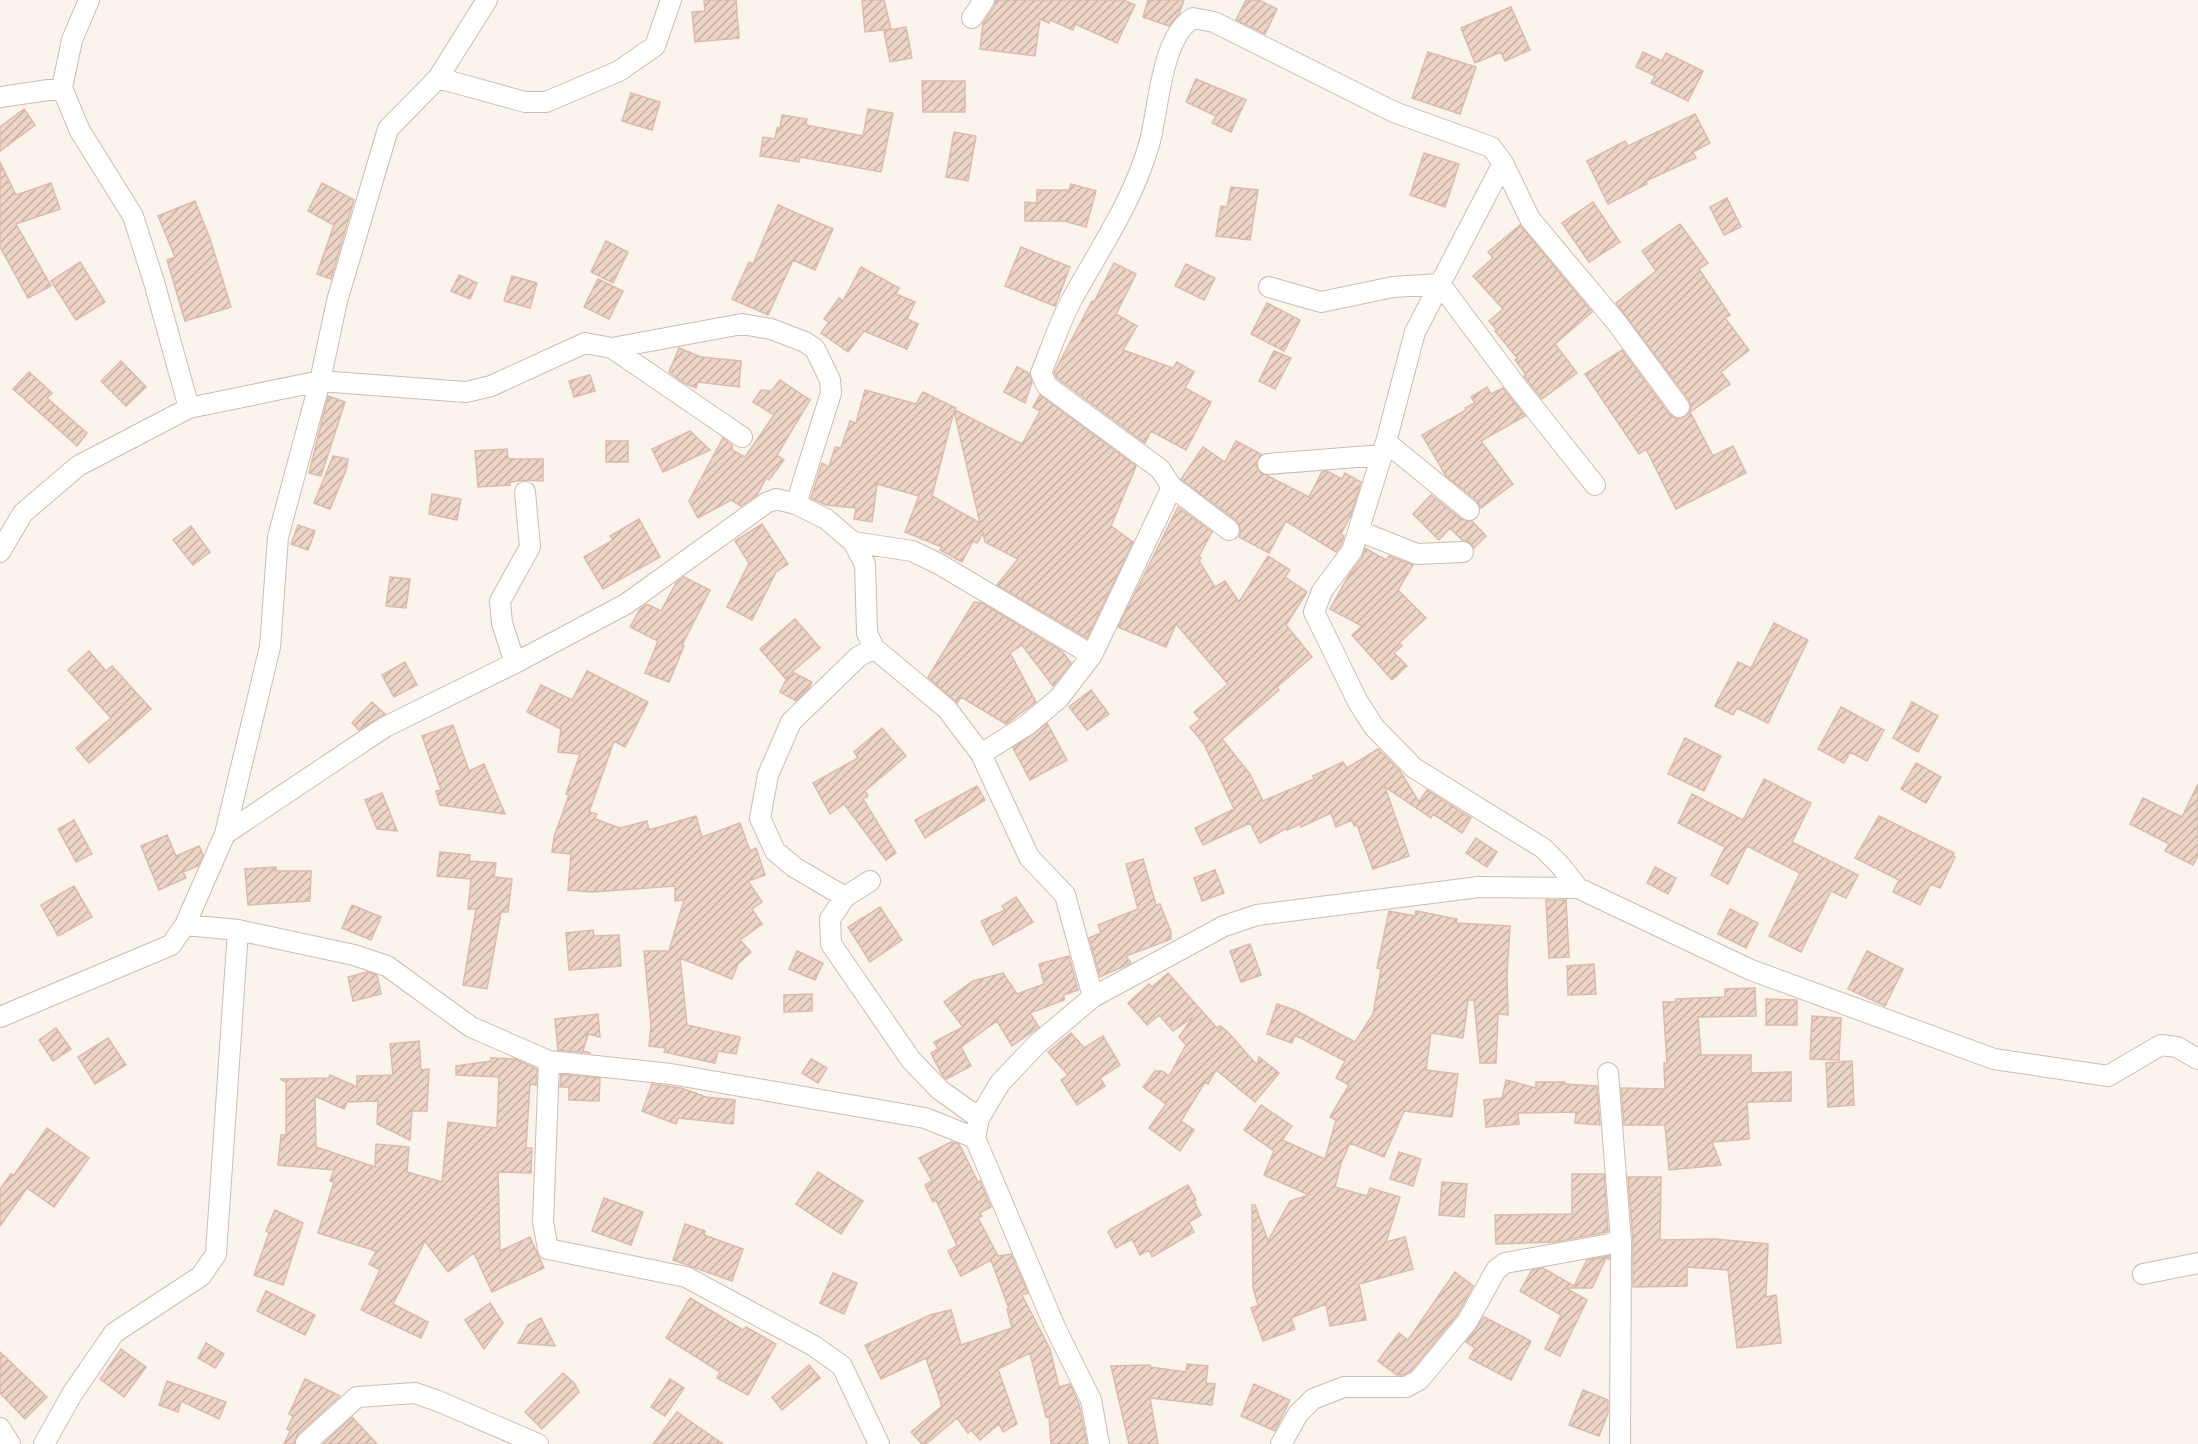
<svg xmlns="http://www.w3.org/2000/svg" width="2198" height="1444" font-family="Karla,sans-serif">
<defs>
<pattern id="building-hatch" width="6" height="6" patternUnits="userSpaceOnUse" patternTransform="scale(1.5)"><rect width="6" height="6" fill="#ecd5c7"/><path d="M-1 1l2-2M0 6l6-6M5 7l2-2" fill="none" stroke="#c4b0a4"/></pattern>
</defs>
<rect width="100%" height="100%" fill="#faf4ec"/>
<!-- building -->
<path fill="url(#building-hatch)" stroke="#dba" stroke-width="1.5" fill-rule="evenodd" d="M704,0H736L739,38L695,42L692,12L705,11Z
M862,0H884L891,29L865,32Z
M996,0H1123L1135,5L1117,43L1075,24L1073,30L1050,20L1049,23L1040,19L1035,56L980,49L983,23L994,7Z
M1148,0H1184L1179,14L1169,26L1143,17Z
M1246,0H1259L1277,9L1265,34L1236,20Z
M1511,7L1530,50L1505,61L1501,52L1475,63L1461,28Z
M906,27L912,58L890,62L884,31Z
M1428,52L1476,67L1460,114L1412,98Z
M1643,52L1662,61L1666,53L1703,71L1688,101L1651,83L1655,76L1636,67Z
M1196,79L1246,100L1231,132L1212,123L1216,116L1186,102Z
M922,81H965V112H923Z
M631,93L660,102L652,130L622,121Z
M24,109L35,125L0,151V127Z
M868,109L893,113L881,172L800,157L799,162L760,156L763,137L775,139L777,128H780L782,115L807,119L806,125L863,136Z
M1695,114L1710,143L1693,152L1696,158L1646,181L1647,184L1608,204L1587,161L1625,141L1628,146Z
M954,132L976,136L968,181L946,177Z
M1424,153L1459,164L1445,207L1410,195Z
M0,162L16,195L51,183L60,209L16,224L51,286L28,298L0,247Z
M322,183L354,200L331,279L317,274L334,225L308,211Z
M1071,184L1096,191L1086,227L1064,221H1025V202L1037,203V190H1069Z
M1231,187L1258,190L1250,240L1216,236L1221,206L1227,207Z
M1727,198L1741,227L1724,235L1710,207Z
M195,201L210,239L231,307L185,321L167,260L175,257L158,216Z
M1593,202L1620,242L1589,262L1562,223Z
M778,205L833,229L815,270L793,260L768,315L732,299L749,262L753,264Z
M1680,224L1708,263L1699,269L1730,315L1725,318L1749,350L1721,372L1730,384L1690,412L1691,406L1689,400L1616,303L1656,271L1642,251Z
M1520,225L1592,312L1555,344L1577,373L1542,399L1524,376L1526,375L1515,360L1518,359L1495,331L1497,330L1489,321L1503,309L1473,276L1493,258L1488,252Z
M606,241L628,252L613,283L591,272Z
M1021,247L1070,267L1055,306L1005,286Z
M80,262L105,302L76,320L51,281Z
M1114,263L1136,274L1116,314L1137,326L1123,350L1173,368L1177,362L1194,372L1185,388L1211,402L1186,450L1151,431L1145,443L1057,378L1054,373L1092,301L1094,302Z
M1186,264L1215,278L1204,300L1175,286Z
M861,267L899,288L896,294L915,302L907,319L918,324L907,349L864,331L848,352L821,333L829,322L824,319L839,298L843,301Z
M459,275L477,283L470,299L451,291Z
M512,276L537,283L530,308L504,301Z
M598,279L623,291L609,319L584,307Z
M1267,303L1300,320L1284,351L1251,334Z
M679,348L701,357L741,361L739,387L698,382L696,388L684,383L669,372Z
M1622,350L1670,415L1675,418L1681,419L1690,412L1713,456L1733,446L1746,473L1676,509L1646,449L1639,454L1585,374Z
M1274,351L1291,358L1275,389L1259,381Z
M121,361L146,387L126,406L101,381Z
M1017,367L1029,373L1032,382L1025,403L1004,392Z
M29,372L52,393L47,398L87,433L77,446L13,389Z
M590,375L595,391L574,397L569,381Z
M780,380L810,400L777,455L784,460L769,480L766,478L757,495L741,506L731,500L698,518L689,501L723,438L732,445V450L745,457L774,415L753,402L761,390L771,391Z
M1487,387L1491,394L1503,388L1525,416L1481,441L1513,484L1481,508L1477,501L1446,476L1422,435L1466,410L1465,408L1475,403L1471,397Z
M865,390L916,404L923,392L956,408L955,410L1022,444L1040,411L1033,407L1040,395L1136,466L1111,526L1133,542L1087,638L997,585L1018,559L985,542L983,533L977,543L973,541L962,562L940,550L942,547L905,532L919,496L877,484L872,522L854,519L856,508L826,505L811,498L822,463L829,467L835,447L841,448L850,421L856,423ZM954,411L980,523L932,496Z
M328,396L345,402L321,476L309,473Z
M690,431L710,450L663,472L652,449Z
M606,441H628V462H606Z
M1236,441L1261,454L1256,464L1258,471L1309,497L1322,472L1327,471L1342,479L1345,473L1361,482L1351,515L1341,534L1344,536L1341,545L1336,552L1286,521L1269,553L1239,537L1241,531L1237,521L1181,479L1203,447L1225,462Z
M507,449L508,459H543V481L525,480L510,482V485L478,487L475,451Z
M333,456L348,459L346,470L330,509L314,503Z
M432,494L461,499L457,520L429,514Z
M1431,495L1461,519L1472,521L1486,536L1474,548L1469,542L1462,540L1450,528L1439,540L1413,514Z
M1178,507L1212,532L1199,556L1201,558L1199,561L1215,587L1225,581L1239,602L1268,556L1290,570L1285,577L1307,592L1286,625L1312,657L1277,687L1279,690L1222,739L1250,774L1263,801L1314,779L1313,776L1343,762L1347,768L1378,749L1400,771L1419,802L1427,790L1471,818L1462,833L1433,814L1431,818L1385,787L1409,856L1373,869L1357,825L1354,826L1352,820L1336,827L1331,813L1301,827L1300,824L1287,830V828L1260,843L1250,823L1203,845L1195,828L1234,809L1204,744L1190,727L1200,719L1194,712L1228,684L1176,624L1166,647L1118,627Z
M639,519L660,557L603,589L584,557L613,540L610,536Z
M762,524L788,564L776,572L752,620L727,607L749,563L735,541Z
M298,525L315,531L308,550L291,544Z
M191,526L210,552L193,565L173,540Z
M1365,548L1386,560L1389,556L1413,565L1398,590L1426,618L1399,643L1402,646L1394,653L1407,666L1392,680L1352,635L1362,626L1330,609L1349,575L1362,558Z
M390,577L410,579L406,608L386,606Z
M684,577L710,590L682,645L684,646L669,682L645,673L658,641L630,627L640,609L647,604L661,611L676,583Z
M974,602L982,603L1062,651L1071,663L1053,686L1022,645L1010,653L1036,702L1006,724L961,697L957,703L928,677Z
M795,619L820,648L792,672L812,682L809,688L796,701L780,692L788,676L785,678L760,649Z
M1774,623L1808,640L1768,723L1737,708L1733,715L1715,706L1738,662L1751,668Z
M89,651L106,671L112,666L151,709L89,763L76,748L111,718L68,670Z
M405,662L417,685L394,697L382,675Z
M587,671L648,702L625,747L614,741L589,812L597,814L595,819L620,828L647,821L649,830L696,816L702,837L740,823L750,851L756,848L765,875L748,881L762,902L752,909L762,924L740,940L751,952L738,964L732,979L680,958L687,1025L740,1037L736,1054L718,1051L715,1063L664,1052L666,1048L649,1046L651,1025L644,951H669L684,900L675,901V886L592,892L568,890L571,854L552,852L554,837L569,795L566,794L580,754L558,752L561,729L527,712L541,685L572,700Z
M1091,690L1109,714L1087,730L1069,707Z
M372,702L385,714L359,730L352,723Z
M1912,702L1938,716L1918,752L1893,738Z
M1841,707L1884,730L1867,761L1850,752L1844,763L1818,749Z
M1047,723L1067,760L1030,780L1013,748Z
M453,725L469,771L484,764L505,814L440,805L436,791L441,790L422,736Z
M882,728L906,756L865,791L868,796L863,799L896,853L886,860L844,804L830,814L813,783L858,758L854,752Z
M1685,738L1721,756L1704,791L1668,774Z
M1916,763L1941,777L1926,803L1901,789Z
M1764,779L1811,803L1792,842L1858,875L1846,898L1831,891L1801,952L1769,936L1800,873L1747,846L1728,884L1711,875L1725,847L1678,823L1692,794L1743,820Z
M2198,784V855L2193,865L2165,851L2169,844L2130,824L2143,798L2182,817Z
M977,786L985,800L925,838L915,820Z
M382,793L397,831L377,829L365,800Z
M1879,816L1954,853L1953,856L1955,857L1940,888L1931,884L1920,905L1893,892L1899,880L1855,858Z
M74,820L92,854L76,862L58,829Z
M167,835L176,856L199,846L203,855L198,866L183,872L186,878L159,890L141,846Z
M1476,838L1497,852L1487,867L1466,853Z
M440,852L470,855L469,861L496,863L494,877L512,879L508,912H501L487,989L463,985L476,909H468L471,879L437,876Z
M1143,859L1156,905L1160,904L1171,932V939L1126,956L1131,963L1100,977L1089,938L1101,933L1098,925L1138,909L1126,864Z
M276,867V871H311L310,901L248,905L245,869Z
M1655,867L1676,878L1668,894L1647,883Z
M1215,870L1224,893L1202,901L1194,878Z
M74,886L92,917L58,936L41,905Z
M1016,897L1033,922L993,945L981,921L1005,910L1002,906Z
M1546,900H1566L1569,957L1549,958Z
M352,905L381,917L371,940L342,928Z
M880,907L902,940L870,962L848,927Z
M1730,909L1758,923L1746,948L1718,934Z
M1389,911L1415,916L1416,911L1457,919L1456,923L1510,926L1507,974L1508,1015L1498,1014L1496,1063H1480L1474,1000H1468L1463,1038L1431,1033L1426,1070L1458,1074L1452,1117L1404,1111L1384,1157L1350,1143L1341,1163L1335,1187L1367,1196L1370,1188L1400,1197L1386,1242L1405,1237L1413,1269L1359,1284L1366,1320L1330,1326L1326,1304L1291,1318L1295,1329L1263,1341L1251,1308L1258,1305L1253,1288L1252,1205H1255L1268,1241L1290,1201L1309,1195L1264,1175L1274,1151L1244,1130L1261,1105L1292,1126L1282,1140L1325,1159L1336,1120L1330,1117L1349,1085L1336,1078L1345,1061L1295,1035L1292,1043L1267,1034L1277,1004L1295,1010L1355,1042L1373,1014L1381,969L1377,968Z
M593,930L594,936L619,935L621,966L569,970L566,933Z
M1250,944L1261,975L1241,982L1230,951Z
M797,951L823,963L815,980L789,969Z
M1867,951L1903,969L1885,1006L1848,989Z
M1069,956L1078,990L1064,995V1000L1030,1013L1039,1027L1012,1046L997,1021L961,1047L971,1066L946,1079L942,1075L931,1053L938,1049L934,1042L963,1027L944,1002L973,981L1003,973L1017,994L1044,984L1039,964Z
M1594,964L1596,994L1568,995L1567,966Z
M367,972L377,975L381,994L353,1001L348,977Z
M1168,973L1217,1028L1220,1026L1227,1031L1257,1065L1259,1057L1279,1073L1255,1102L1216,1070L1208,1084L1205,1082L1181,1121L1194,1130L1180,1151L1149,1128L1166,1104L1143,1087L1155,1071H1162L1169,1076L1186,1045L1179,1037L1193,1017L1173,1031L1159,1015L1147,1025L1128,1003L1149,984L1152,987Z
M1755,988L1756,1016L1698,1017L1701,1055H1751V1073L1791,1072V1101L1747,1102L1749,1139L1712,1142L1721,1165L1669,1170L1665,1125H1624L1621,1088L1665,1089L1664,1063H1667L1663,1002H1676V999L1725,997V989Z
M812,994V1011L784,1012V995Z
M1766,999L1797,1000V1025H1766Z
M598,1014L600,1037L588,1034L583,1051L591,1053L558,1050L555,1019Z
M1812,1016L1841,1018L1839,1060L1810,1059Z
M56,1028L71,1049L53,1061L39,1040Z
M1071,1033L1084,1048L1103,1036L1120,1065L1100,1078L1105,1086L1077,1105L1061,1080L1068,1075L1048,1052Z
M108,1038L126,1065L95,1084L78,1057Z
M419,1041L421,1070L429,1069L427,1111H412L410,1140L377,1124L378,1101L347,1102L344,1109L315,1096L316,1147L375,1167L376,1144L409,1147L407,1172L442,1182L448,1122L497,1128L499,1077L456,1075V1066L491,1061V1058L515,1059L537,1069L536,1085L530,1084L526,1148H532L531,1173L498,1172L500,1251L530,1237L544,1268L492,1292L474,1253L448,1272L425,1241L393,1304L428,1322L421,1338L361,1310L380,1270L369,1264L376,1251L318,1233L334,1182L330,1181L334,1170L278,1165L281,1135H286V1082L280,1079L329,1078L330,1075L357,1087V1076L393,1075L390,1044Z
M811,1059L827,1068L818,1083L802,1073Z
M1852,1061L1854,1105L1828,1107L1826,1063Z
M561,1074L600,1078L599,1101L569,1100V1087H560Z
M1506,1080L1536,1088V1082H1565V1084L1597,1086L1600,1125L1575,1123L1576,1112L1518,1113L1519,1124L1486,1127L1484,1100L1502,1098Z
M652,1084L681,1088L706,1097L735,1100L733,1124L678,1118L676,1124L642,1111Z
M47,1128L89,1158L54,1207L27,1188L0,1226V1189L11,1174L14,1175Z
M951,1142L959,1144L978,1182L980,1181L991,1207L980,1213L982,1216L978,1218L998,1256L1011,1254L1028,1293L1022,1295L1050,1349L1059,1387L1070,1384L1079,1404L1087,1444H1051L1049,1416L1046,1417L1030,1353L998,1369L1017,1424L1003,1432L999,1424L980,1440L971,1430L968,1433L957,1418L926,1444H922L911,1432L942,1406L926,1358L881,1379L865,1345L930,1315L951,1310L961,1345L1012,1328L1007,1309H1009L991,1260L961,1276L948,1251L957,1246L936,1200L933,1202L925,1185L932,1181L919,1158Z
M1399,1152L1421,1159L1413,1186L1390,1179Z
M818,1172L863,1201L841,1234L796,1204Z
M1572,1174H1604L1608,1232L1555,1242L1496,1244L1495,1215L1572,1214Z
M1628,1177H1661L1660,1240L1715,1239L1768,1244L1766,1297L1776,1295L1781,1343L1737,1348L1728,1270L1687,1267V1286L1633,1287V1241Z
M1442,1182L1467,1184L1464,1217L1439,1215Z
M1188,1185L1196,1200L1194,1201L1201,1215L1189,1222L1194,1232L1152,1257L1149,1250L1140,1255L1132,1239L1116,1248L1108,1232L1111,1229Z
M604,1198L643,1212L631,1245L592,1231Z
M275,1210L303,1223L283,1285L254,1275L269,1233L266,1231Z
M685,1224L705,1231L704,1235L743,1249L732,1281L673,1260Z
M1609,1256V1259L1606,1258L1592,1288H1566L1587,1300L1560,1356L1545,1349L1561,1315L1520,1291L1532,1270L1543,1268L1574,1286L1587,1260Z
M1455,1272L1473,1286L1457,1315L1411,1371L1403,1375H1397L1378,1361L1399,1333L1408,1340Z
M833,1273L857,1283L844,1314L820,1303Z
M266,1291L315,1315L305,1335L257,1311Z
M690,1298L743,1330L746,1327L776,1344L748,1395L717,1378L720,1372L666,1338Z
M490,1303L503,1323L484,1349L465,1320Z
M1484,1317L1531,1341L1511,1380L1469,1358L1475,1348L1466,1342Z
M541,1318L555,1346L518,1343L528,1325Z
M206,1343L224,1354L215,1368L198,1358Z
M121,1349L146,1367L124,1397L100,1379Z
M0,1352L47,1397L25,1419L0,1393Z
M1187,1364L1208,1366L1206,1383L1215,1384L1212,1405L1150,1398L1158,1444H1129L1111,1366L1150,1365V1367L1186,1372Z
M809,1365L820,1378L782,1410L772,1397Z
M563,1373L575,1384L579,1392L542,1429L525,1412Z
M305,1379L340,1396L298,1434L294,1444H284L290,1431L287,1429L293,1416L289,1414Z
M670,1379L684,1388L665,1416L651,1407Z
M167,1381L226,1402L219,1419L181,1401L178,1412L159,1405Z
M1254,1384L1290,1400L1275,1431L1241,1416Z
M1583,1390L1608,1400V1413L1599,1436L1569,1425Z
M677,1412L723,1444H653Z
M352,1417L377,1444H323Z"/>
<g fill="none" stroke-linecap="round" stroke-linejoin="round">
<!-- minor casing -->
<g stroke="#ccbdb3" stroke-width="22">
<path id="minor" d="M89,0L72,40L62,88L80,131L133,216L154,282L189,408
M972,18L984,0
M438,78L525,102H546L619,71L655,46L671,0
M0,97L62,88
M1503,163L1415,332L1386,442L1352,551L1322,591L1314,612L1358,702L1374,727L1414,768L1543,848L1560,865L1578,888
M1269,287L1321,302L1393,287L1440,284L1514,383L1595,485
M612,348L742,324L771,329L805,342L815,349L830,380L831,393L796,504
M1386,442L1469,510
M1268,464L1382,455
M1172,487L1229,530
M1359,531L1417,554L1463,552
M853,542L912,551L939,564L1092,655
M0,552L23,513L78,466L189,408L320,381L466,392L491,386L585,343L612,348L742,437
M515,663L502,623L500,601L530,547L525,492
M981,754L1027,725L1059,698L1092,655L1172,487L1160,469L1047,386L1041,373C1051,349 1059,324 1071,301C1100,248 1134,200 1150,141C1159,107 1161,38 1193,18L1214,22L1394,112L1491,147L1503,163L1530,219L1617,323L1679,407
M225,834L385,727L515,663L626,604L766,503L776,499L796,504L826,519L853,542L865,564L867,633L874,648L947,709L981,754L1029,857L1065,895L1093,997
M870,881L845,897L830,919L831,944L911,1060L940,1090L979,1118
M845,897L794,867L775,851L760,818L768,775L791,722L858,657L874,648
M185,925L238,930L354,955L387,966L471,1027L549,1061L671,1074L925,1118L975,1138
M0,1017L171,945L185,925L225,834L270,647L278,537L320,381L337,301L388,129L438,78L487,0
M549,1061L543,1222L548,1249L686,1277L814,1346L842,1366L879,1444
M1608,1073L1621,1242L1620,1444
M2143,1274L2198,1263
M0,1428L10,1444
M306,1443L357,1397L415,1393L438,1401L538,1444
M44,1444L72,1394L114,1333L201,1276L216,1254L238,930
M1099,1444L1091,1400L1055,1327L975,1138L979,1118L1000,1083L1037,1044L1093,997L1224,926L1257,915L1479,887L1578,888L1751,970L1994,1059L2108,1076L2161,1045L2177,1047L2198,1059
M1281,1444L1298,1414L1313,1399L1344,1387H1406L1419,1380L1467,1322L1496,1270L1505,1263L1621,1242"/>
</g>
<!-- minor -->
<use href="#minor" stroke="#fff" stroke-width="20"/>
</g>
</svg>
